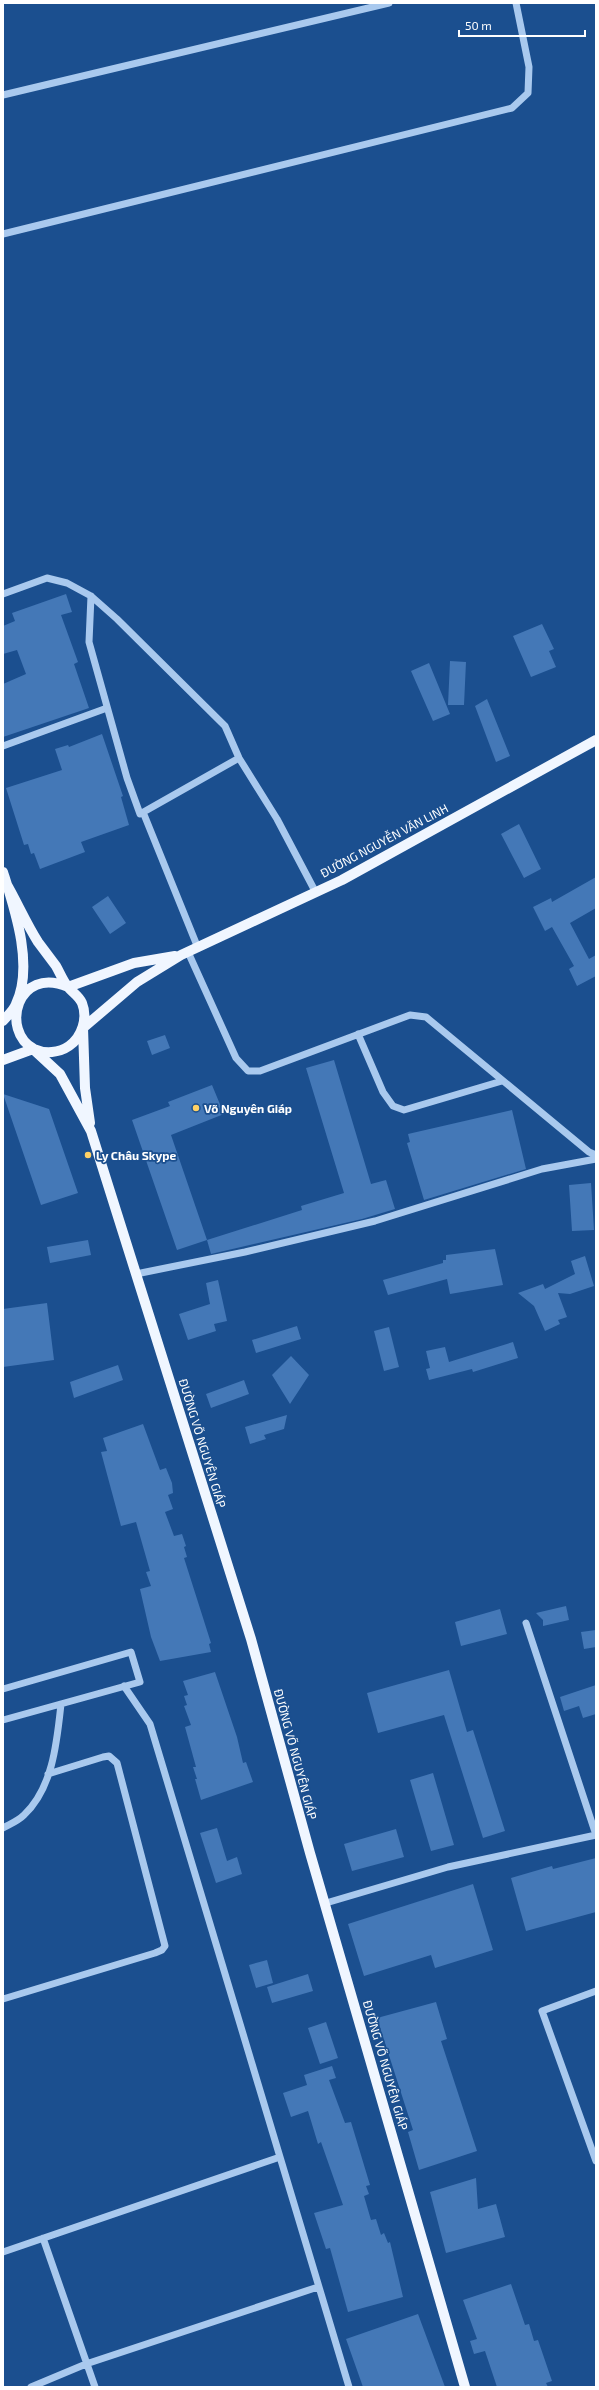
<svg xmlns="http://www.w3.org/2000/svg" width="599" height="2390" font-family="'Exo 2',sans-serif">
<rect width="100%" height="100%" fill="#1b4f8f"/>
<!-- building -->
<path fill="#4478b7" d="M66,594L72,612L61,615L78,662L74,664L89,708L3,737V684L26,674L17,650L3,654V626L15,621L12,613Z
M542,624L554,649L549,651L556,667L531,677L513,636Z
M450,661L466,662L464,705H448Z
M429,663L450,714L433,721L411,671Z
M487,699L510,756L496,762L475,706Z
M102,734L123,796L121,797L129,825L81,842L85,852L40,869L34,853L31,854L28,844L24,845L6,788L62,770L55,749L68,745L69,747Z
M519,824L541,869L524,878L501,834Z
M596,877V908L570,923L589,959L596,955V976L577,986L569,969L574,966L552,927L545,931L533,907L551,898L552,902Z
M108,896L126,923L110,934L92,907Z
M165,1035L170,1048L152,1055L147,1041Z
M334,1060L371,1184L386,1180L395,1209L362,1219L211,1254L207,1240L302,1210L301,1206L344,1193L306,1068Z
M212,1085L224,1114L171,1135L207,1240L177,1250L132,1120L170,1106L168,1102Z
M3,1094L49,1109L78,1193L41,1205Z
M512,1110L526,1169L424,1200L407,1143L410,1142L408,1134Z
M591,1183L594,1230L572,1231L569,1185Z
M88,1240L91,1255L50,1263L47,1247Z
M495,1249L503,1285L450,1294L447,1279L388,1295L383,1280L443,1263V1260H446V1255Z
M585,1256L594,1286L570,1294L558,1293L567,1317L558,1320L560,1324L545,1331L534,1306L518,1293L543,1284L545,1289L575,1274L571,1261Z
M218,1280L227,1321L214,1324L216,1331L188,1340L179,1314L210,1304L206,1283Z
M47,1303L54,1360L3,1367V1309Z
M297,1326L301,1339L256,1353L252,1340Z
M389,1327L399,1367L384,1371L374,1331Z
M513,1342L518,1358L473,1372L472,1369L429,1380L426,1369L430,1368L426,1351L445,1347L449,1362Z
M291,1356L309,1375L290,1404L272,1375Z
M118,1365L123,1380L74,1398L70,1382Z
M244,1380L249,1394L211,1408L206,1394Z
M287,1415L284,1429L264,1435L266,1439L250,1444L245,1427Z
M143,1424L160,1470L166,1468L172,1483L173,1493L168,1495L173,1509L165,1512L174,1536L182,1534L186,1546L184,1547L187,1557L184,1558L211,1643L209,1644L211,1652L160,1661L151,1637L140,1589L151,1586L146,1572L150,1571L136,1522L121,1526L101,1452L107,1451L103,1438Z
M566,1606L569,1620L543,1626V1620L536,1613Z
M500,1609L507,1634L461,1646L455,1622Z
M596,1630V1647L584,1649L581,1632Z
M449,1670L467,1732L473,1730L505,1831L483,1838L444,1715L378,1733L367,1693Z
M215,1672L237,1737L243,1763L246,1762L253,1782L201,1800L195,1779H197L193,1767H196L185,1727L191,1725L184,1706L187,1705L184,1696L188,1695L183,1681Z
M596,1685V1714L583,1718L579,1706L564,1711L560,1697Z
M433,1773L454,1845L431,1851L410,1780Z
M217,1828L227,1861L237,1857L242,1874L216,1883L200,1833Z
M396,1829L404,1857L352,1871L344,1844Z
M596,1858V1912L526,1931L511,1878L552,1866L553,1869Z
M473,1884L493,1950L435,1968L431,1955L364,1976L348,1924Z
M267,1960L273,1983L256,1988L249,1965Z
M308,1974L313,1991L272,2003L267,1987Z
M436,2002L447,2039L441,2041L477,2151L419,2170L408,2132L413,2130L377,2018Z
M326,2022L338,2058L320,2064L308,2028Z
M332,2066L336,2078L329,2080L345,2123L351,2122L370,2185L366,2186L369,2194L364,2196L371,2220L376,2219L381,2235L384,2233L388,2243L390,2242L403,2297L348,2312L330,2248L326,2249L314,2213L343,2205L321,2142L318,2144L308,2111L291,2117L283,2093L307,2085L304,2075Z
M476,2178L478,2209L496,2204L505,2237L446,2253L430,2192Z
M511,2284L525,2325L529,2324L534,2341L538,2340L552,2381L546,2383L548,2387H497L485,2351L474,2354L470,2341L477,2339L463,2300Z
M418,2314L445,2387H363L346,2339Z"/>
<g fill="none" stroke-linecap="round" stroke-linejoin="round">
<!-- minor -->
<path stroke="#a9c9ee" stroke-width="7" d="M3,95L389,3
M3,234L512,108L528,93L529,67L516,3
M3,594L47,578L67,583L91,596L117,619L225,726L239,758L277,819L315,891
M91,596L89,642L127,778L140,814L239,758
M3,746L107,708
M143,812L198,948
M188,952L236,1058L248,1071H260L410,1015L426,1017L589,1152L596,1155
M358,1034L383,1092L393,1106L404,1110L502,1081
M136,1274L245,1252L375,1221L542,1169L596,1159
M526,1623L596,1835
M3,1689L131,1652L140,1682L3,1720
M3,1828C10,1824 18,1821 24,1815C53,1788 57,1741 61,1704
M326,1903L448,1867L596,1835
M596,1991L542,2011L596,2161
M3,1999L155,1953L162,1950L165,1946L117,1763L109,1756L103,1757L48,1774
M280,2157L349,2387
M43,2238L95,2387
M3,2252L280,2157L150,1724L124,1686
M31,2387L86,2364L318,2287"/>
<!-- major -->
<path stroke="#f0f6ff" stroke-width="10" d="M3,872C15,910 34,966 16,1004C14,1010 7,1016 3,1021
M6,883C17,902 26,923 38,942C44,950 50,958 56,966C60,973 63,981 68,987C73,993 79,996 82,1003C88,1018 82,1037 69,1046C59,1053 45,1054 34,1049C0,1031 17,965 68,987
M68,987L134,963L175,956
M3,1060L33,1049L60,1074L91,1131L251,1639L310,1853L465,2387
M90,1123L85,1088L83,1028L137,982L181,955L342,880L596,740"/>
</g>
<!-- markers -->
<g fill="#ffd166" stroke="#1b4f8f" stroke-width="1.5">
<circle cx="196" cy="1108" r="4"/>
<circle cx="88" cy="1155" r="4"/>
</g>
<g text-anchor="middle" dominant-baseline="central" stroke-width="3.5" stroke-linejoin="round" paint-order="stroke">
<!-- street labels -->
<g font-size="12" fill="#fff" stroke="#1b4f8f">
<text transform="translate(384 840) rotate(-28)">ĐƯỜNG NGUYỄN VĂN LINH</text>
<text transform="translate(203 1443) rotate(73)">ĐƯỜNG VÕ NGUYÊN GIÁP</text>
<text transform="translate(296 1754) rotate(75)">ĐƯỜNG VÕ NGUYÊN GIÁP</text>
<text transform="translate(386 2065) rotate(74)">ĐƯỜNG VÕ NGUYÊN GIÁP</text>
</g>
<!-- poi labels -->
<g font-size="12" font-weight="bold" fill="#fff" stroke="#1b4f8f" text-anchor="start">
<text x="204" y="1108">Võ Nguyên Giáp</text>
<text x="96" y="1155">Ly Châu Skype</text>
</g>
</g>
<!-- border -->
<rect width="599" height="2390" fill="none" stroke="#ffffff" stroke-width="8"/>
<!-- scale -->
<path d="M459 30v6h126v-6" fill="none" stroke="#ffffff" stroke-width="2"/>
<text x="465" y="30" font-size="12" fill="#ffffff" stroke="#1b4f8f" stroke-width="3" paint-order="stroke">50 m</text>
</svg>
